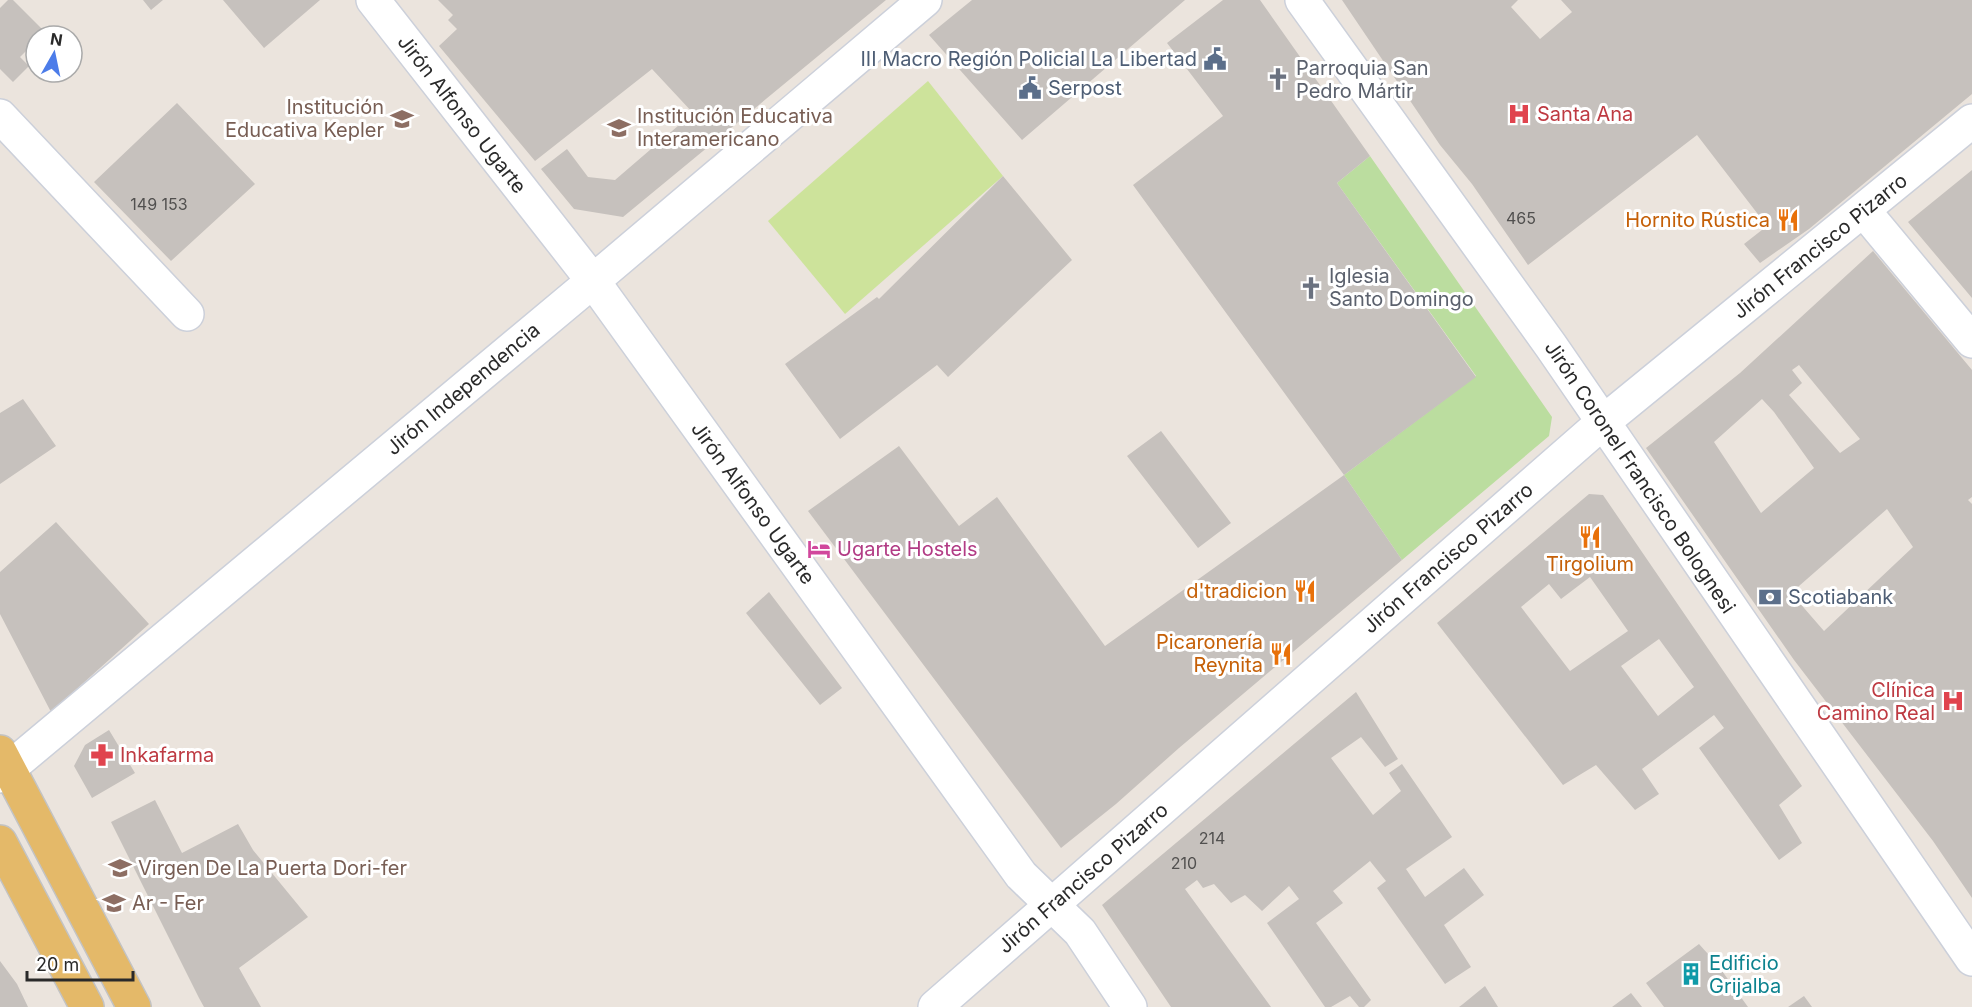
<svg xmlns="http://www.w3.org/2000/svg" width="1972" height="1007" font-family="Inter,sans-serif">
<rect width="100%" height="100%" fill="#ebe4dd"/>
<!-- green -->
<path fill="#bbdd9f" d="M1370,156L1552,417L1549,436L1402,560L1344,475L1476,376L1337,183Z"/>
<!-- pitch -->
<path fill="#cde39b" d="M928,81L1003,176L845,314L768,221Z"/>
<!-- building -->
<path fill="#c6c1bd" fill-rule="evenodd" d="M8,0H13L49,36H36V53L30,47L20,57L29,66L13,82L0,69V8Z
M143,0H163L151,10Z
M223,0H320L264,48Z
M438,0H886L623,217L574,209L541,169L567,149L588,177L615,180L693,113L652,69L535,161L439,46L457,29L448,20L453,15Z
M972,0H1185L1022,140L929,35Z
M1223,0H1260L1370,156L1337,183L1476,377L1344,475L1402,560L1179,748L1116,804L1061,848L808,511L899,446L959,526L997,497L1105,646L1344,475L1133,185L1223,116L1167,43Z
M1342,0H1518L1511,7L1540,39L1572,12L1561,0H1972V94L1809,229L1760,263L1744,244L1767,226L1697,135L1528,265L1472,184L1440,145Z
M177,103L255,184L171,261L94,182Z
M1972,170V298L1908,222Z
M1003,176L1072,260L948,377L937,365L840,439L785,364L877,297L879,299Z
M1873,251L1972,370V497L1968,500L1972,504V898L1933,841L1794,660L1646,448L1740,373ZM1799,365L1860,439L1840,453L1789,395L1802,383L1792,370ZM1762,399L1774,412L1814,468L1761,513L1714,442ZM1887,509L1913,547L1824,631L1791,593Z
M23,399L56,446L0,484V413Z
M1161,431L1231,523L1198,548L1127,456Z
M1589,494L1603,495L1802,786L1779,805L1802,843L1779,860L1699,748L1724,728L1714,715L1642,769L1659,794L1635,810L1596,765L1563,785L1437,623ZM1590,577L1628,631L1570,671L1521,607L1549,584L1561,599ZM1659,639L1694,687L1658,716L1621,666Z
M56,522L149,624L51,712L0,614V572Z
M769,592L842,688L820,705L746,613Z
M1356,692L1398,759L1385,767L1361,737L1331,758L1373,815L1401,791L1389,773L1402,764L1452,837L1406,869L1425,897L1464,868L1484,895L1444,925L1471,967L1445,984L1377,888L1386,881L1370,861L1333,891L1343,903L1316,923L1371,1000L1364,1007H1359L1350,996L1331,1007H1325L1267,923L1299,899L1289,886L1262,911L1245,895L1231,903L1214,884L1203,888L1197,880L1185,889L1271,1007H1171L1102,905Z
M109,730L135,773L92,798L74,766L85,745Z
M155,800L182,853L238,824L253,850L308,917L239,968L261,1007H204L199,998L111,822Z
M1699,944L1717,964L1748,1007H1664L1646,983Z
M0,961L17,984L28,1007H0Z
M1485,986L1498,1007H1459L1463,1004Z
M1631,993L1642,1007H1612Z
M1804,996L1812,1007H1788Z"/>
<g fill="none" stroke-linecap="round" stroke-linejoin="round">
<!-- minor casing -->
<g stroke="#ccd0da" stroke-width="36">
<path id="minor" d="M373,0L593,281L1021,875L1080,932L1130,1007
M1302,0L1551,346L1972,959
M0,116L187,314
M1864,211L1972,341
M0,776L593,281L925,0
M935,1007L1602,423L1972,121"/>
</g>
<!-- major casing -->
<g stroke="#c3c3c3" stroke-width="36">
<path id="major" d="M0,752L134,1007
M0,842L87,1007"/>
</g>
<!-- minor -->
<use href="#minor" stroke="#fff" stroke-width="33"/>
<!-- major -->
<use href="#major" stroke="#e4b969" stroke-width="33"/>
</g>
<!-- icons -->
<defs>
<g id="civic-bare" transform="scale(1.8)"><path d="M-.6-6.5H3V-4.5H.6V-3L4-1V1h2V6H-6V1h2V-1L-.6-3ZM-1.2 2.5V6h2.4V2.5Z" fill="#5c6f8a" stroke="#fff" stroke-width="2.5" paint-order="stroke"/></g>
<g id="church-bare" transform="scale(1.8)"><path d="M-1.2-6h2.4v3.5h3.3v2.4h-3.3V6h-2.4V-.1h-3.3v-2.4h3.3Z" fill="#6b7280" stroke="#fff" stroke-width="2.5" paint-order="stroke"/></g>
<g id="hospital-bare" transform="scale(1.8)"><path d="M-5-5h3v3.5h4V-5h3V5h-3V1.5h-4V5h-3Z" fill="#e0444e" stroke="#fff" stroke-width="2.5" paint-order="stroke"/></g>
<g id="school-bare" transform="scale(1.8)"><path d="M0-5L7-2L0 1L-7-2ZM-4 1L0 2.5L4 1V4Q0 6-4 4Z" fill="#8d6e63" stroke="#fff" stroke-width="2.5" paint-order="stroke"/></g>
<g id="restaurant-bare" transform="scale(1.8)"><path d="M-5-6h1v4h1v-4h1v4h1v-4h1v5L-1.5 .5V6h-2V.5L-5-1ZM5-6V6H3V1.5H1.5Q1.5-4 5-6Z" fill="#e8710a" stroke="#fff" stroke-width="2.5" paint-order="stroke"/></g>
<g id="hotel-bare" transform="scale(1.8)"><path d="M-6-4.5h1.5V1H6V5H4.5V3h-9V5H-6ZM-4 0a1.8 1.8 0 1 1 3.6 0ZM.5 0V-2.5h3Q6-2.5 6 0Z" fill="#d1479c" stroke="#fff" stroke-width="2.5" paint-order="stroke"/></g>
<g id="bank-bare" transform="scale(1.8)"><path d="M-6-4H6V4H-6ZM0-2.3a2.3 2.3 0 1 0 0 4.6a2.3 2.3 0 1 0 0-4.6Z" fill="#5c6f8a" stroke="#fff" stroke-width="2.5" paint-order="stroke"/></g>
<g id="pharmacy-bare" transform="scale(1.8)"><path d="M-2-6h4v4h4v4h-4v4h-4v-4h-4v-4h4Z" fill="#e0444e" stroke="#fff" stroke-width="2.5" paint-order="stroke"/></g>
<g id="building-bare" transform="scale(1.8)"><path d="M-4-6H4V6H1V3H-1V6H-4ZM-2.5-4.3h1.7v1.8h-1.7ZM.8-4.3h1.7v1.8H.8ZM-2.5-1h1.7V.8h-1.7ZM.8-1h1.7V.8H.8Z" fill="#0f9aa8" stroke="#fff" stroke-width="2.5" paint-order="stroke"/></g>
</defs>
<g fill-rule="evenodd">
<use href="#civic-bare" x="1215" y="59"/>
<use href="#church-bare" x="1278" y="79"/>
<use href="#civic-bare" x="1030" y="88"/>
<use href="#hospital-bare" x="1519" y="114"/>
<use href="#school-bare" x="402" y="119"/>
<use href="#school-bare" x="619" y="128"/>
<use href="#restaurant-bare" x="1788" y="220"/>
<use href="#church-bare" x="1311" y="288"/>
<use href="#restaurant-bare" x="1590" y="537"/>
<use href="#hotel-bare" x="819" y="549"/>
<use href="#restaurant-bare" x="1305" y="591"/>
<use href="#bank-bare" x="1770" y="597"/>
<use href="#restaurant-bare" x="1281" y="654"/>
<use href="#hospital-bare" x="1953" y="701"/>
<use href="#pharmacy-bare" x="102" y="755"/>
<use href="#school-bare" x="120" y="868"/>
<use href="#school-bare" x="114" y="903"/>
<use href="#building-bare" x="1691" y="974"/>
</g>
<g text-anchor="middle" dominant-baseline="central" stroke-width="6" stroke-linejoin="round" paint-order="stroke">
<!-- number labels -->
<g font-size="16" fill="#51504f">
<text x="159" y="204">149 153</text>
<text x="1521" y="218">465</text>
<text x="1212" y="838">214</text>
<text x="1184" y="863">210</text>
</g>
<!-- service labels -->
<g font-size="20" fill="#4e5e75" stroke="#fff" text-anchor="start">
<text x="1197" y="59" text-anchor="end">III Macro Región Policial La Libertad</text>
<text x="1048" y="88">Serpost</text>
<text x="1788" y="597">Scotiabank</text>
</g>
<!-- worship labels -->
<g font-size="20" fill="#5b616d" stroke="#fff" text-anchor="start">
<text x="1296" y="68">Parroquia San<tspan x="1296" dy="23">Pedro Mártir</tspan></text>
<text x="1329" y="276">Iglesia<tspan x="1329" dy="23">Santo Domingo</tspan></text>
</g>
<!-- education labels -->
<g font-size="20" fill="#785e54" stroke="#fff" text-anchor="start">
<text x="384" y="107" text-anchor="end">Institución<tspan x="384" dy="23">Educativa Kepler</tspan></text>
<text x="637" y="116">Institución Educativa<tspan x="637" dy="23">Interamericano</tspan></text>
<text x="138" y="868">Virgen De La Puerta Dori-fer</text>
<text x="132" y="903">Ar - Fer</text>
</g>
<!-- street labels -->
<g font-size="20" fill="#2a2a2a" stroke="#fff">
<text transform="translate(462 114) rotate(52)">Jirón Alfonso Ugarte</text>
<text transform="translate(1820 246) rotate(-39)">Jirón Francisco Pizarro</text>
<text transform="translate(463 389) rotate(-40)">Jirón Independencia</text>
<text transform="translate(1640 477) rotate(56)">Jirón Coronel Francisco Bolognesi</text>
<text transform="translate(753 503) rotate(54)">Jirón Alfonso Ugarte</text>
<text transform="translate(1448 558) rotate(-41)">Jirón Francisco Pizarro</text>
<text transform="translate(1083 878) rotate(-41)">Jirón Francisco Pizarro</text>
</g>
<!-- health labels -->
<g font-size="20" fill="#be3a42" stroke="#fff" text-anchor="start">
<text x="1537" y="114">Santa Ana</text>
<text x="1935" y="690" text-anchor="end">Clínica<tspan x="1935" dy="23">Camino Real</tspan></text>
<text x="120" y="755">Inkafarma</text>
</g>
<!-- food labels -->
<g font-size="20" fill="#c56008" stroke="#fff" text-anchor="end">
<text x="1770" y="220">Hornito Rústica</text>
<text x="1590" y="564" text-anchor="middle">Tirgolium</text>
<text x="1287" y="591">d'tradicion</text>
<text x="1263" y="642">Picaronería<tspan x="1263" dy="23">Reynita</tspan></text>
</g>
<!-- hotel labels -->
<g font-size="20" fill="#b23c85" stroke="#fff" text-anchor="start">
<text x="837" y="549">Ugarte Hostels</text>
</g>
<!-- culture labels -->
<g font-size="20" fill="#0d838f" stroke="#fff" text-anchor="start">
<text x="1709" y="963">Edificio<tspan x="1709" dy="23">Grijalba</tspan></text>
</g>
</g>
<!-- north arrow -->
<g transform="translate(54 54) rotate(9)"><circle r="28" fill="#ffffff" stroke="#aaaaaa" stroke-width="1.5"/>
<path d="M0-4.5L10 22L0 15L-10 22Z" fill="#4c7ce9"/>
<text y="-9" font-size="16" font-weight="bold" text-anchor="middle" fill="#2a2a2a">N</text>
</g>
<!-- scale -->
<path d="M27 971v9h106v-9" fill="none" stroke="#2a2a2a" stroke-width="3"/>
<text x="36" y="971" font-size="18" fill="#2a2a2a" stroke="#ffffff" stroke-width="4.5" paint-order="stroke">20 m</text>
</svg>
